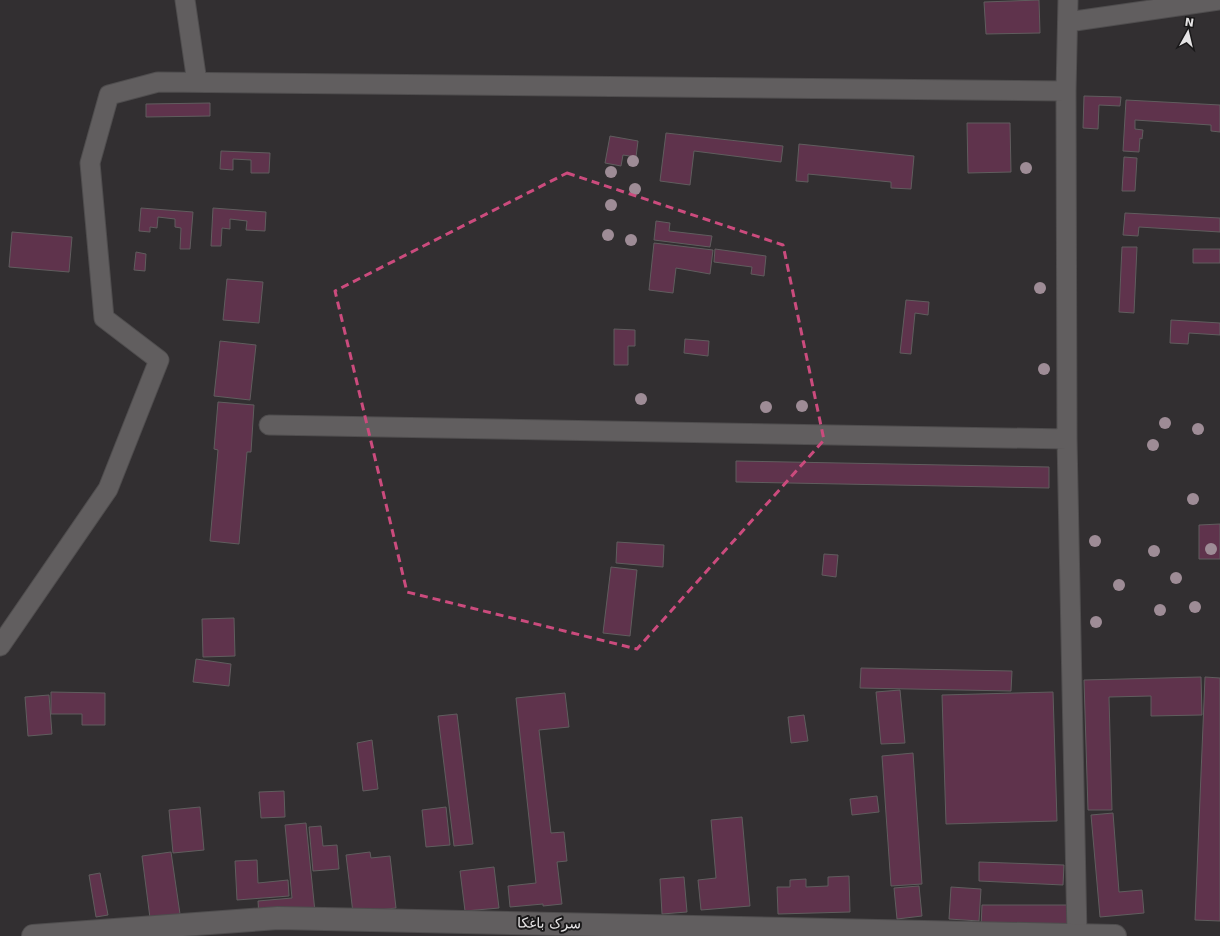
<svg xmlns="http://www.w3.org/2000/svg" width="1220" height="936" font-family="'DejaVu Sans','Noto Sans Arabic',sans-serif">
<rect width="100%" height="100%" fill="#322f31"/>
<!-- building -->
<path fill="#5f334c" stroke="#605d5e" d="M1039,0L1040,33L986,34L984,2Z
M1084,96L1121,97L1120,106L1099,105L1098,129L1083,128Z
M1126,100L1220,105V132L1211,131V125L1135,120V129L1143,130L1142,139L1140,138L1139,152L1123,151Z
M210,103V116L146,117V104Z
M967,123H1010L1011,172L968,173Z
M666,133L783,146L781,162L694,151L690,185L660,181Z
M610,136L638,141L636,157L623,155L621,166L605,163Z
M799,144L914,156L911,189L891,188V182L808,174V182L796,181Z
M221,151L270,153L269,173H251V160L233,159V170L220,169Z
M1124,157L1137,158L1135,191H1122Z
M141,208L193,212L190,249H180L181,228L175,227V219L158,217L157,228L150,227V232L139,231Z
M213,208L266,212L265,231L246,230L247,221L230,219V229L222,228L221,246H211Z
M1125,213L1220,218V232L1139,227L1138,236L1123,235Z
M656,221L670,223L669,231L712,236L710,247L654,240Z
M12,232L72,237L69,272L9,267Z
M654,243L713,250L710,274L676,268L673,293L649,290Z
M1122,247H1137L1134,313L1119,312Z
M715,249L766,256L764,276L751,274L752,267L714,262Z
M1193,249H1220V263H1193Z
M136,252L146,254L145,271L134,270Z
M227,279L263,282L259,323L223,320Z
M906,300L929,302L928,315L915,313L911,354L900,353Z
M1171,320L1220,323V335L1189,333L1188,344L1170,343Z
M614,329L635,330V346H628V365H614Z
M685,339L709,341L708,356L684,353Z
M220,341L256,345L250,400L214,396Z
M218,402L254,405L251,452H247L239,544L210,541L218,450L214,449Z
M736,461L1049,467V488L736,482Z
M1220,524V559H1199V525Z
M617,542L664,545L663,567L616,563Z
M824,554L838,555L836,577L822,575Z
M611,567L637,570L630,636L603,633Z
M234,618L235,656L203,657L202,619Z
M196,659L231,664L229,686L193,682Z
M861,668L1012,671L1011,691L860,688Z
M1201,677L1202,715L1151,716V696L1109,697L1112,810H1088L1084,680Z
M1205,677L1220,678V921L1195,920Z
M900,690L905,743L881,744L876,692Z
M51,692L105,693V725H82V714H51Z
M1053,692L1057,821L946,824L942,695Z
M565,693L569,727L539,730L551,833L564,832L567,861L557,862L562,904L543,906V904L510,907L508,886L536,883L516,698Z
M49,695L52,734L28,736L25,697Z
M457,714L473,844L454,846L438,716Z
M804,715L808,741L791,743L788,717Z
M372,740L378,789L363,791L357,743Z
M913,753L922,884L891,886L882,756Z
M284,791L285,817L261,818L259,792Z
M877,796L879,812L852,815L850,799Z
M200,807L204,850L173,853L169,810Z
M446,807L450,845L426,847L422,810Z
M1113,813L1119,892L1142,890L1144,913L1100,917L1091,815Z
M742,817L750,906L701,910L698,880L716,878L711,820Z
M306,823L315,912L259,917L258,901L292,898L285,825Z
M321,826L323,846L337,845L339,869L313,871L309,827Z
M171,852L180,914L150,918L142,856Z
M370,852L371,858L390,856L396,908L353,913L346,855Z
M257,860L258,883L288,880L289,896L237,900L235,861Z
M979,862L1064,865L1063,885L979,881Z
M494,867L499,908L465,911L460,871Z
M100,873L108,915L96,917L89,875Z
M849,876L850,912L778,914L777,887H790V880L806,879V887L828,886V877Z
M684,877L687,912L662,914L660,879Z
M919,886L922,916L897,919L894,888Z
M951,887L981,889L979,921L949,919Z
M982,905H1070V928H981Z"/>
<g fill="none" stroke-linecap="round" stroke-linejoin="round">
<!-- street casing -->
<g stroke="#4f4d4e" stroke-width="21">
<path id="street" d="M185,0L197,82
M1068,0L1066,91L1067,439L1077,936
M1068,22L1220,0
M269,425L1067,439
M0,646L108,489L159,360L104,318L90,163L109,95L158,82L1066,91"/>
</g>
<!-- secondary casing -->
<g stroke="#4f4d4e" stroke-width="24">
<path id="secondary" d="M33,936L278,918L1115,936"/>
</g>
<!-- street -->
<use href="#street" stroke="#615e5f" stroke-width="19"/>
<!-- secondary -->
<use href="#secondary" stroke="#615e5f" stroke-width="22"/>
</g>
<!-- trees -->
<g fill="#9e8c96">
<circle cx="633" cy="161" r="6"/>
<circle cx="1026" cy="168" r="6"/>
<circle cx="611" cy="172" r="6"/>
<circle cx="635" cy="189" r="6"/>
<circle cx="611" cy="205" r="6"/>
<circle cx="608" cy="235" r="6"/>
<circle cx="631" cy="240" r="6"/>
<circle cx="1040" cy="288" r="6"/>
<circle cx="1044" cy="369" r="6"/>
<circle cx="641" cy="399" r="6"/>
<circle cx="802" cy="406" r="6"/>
<circle cx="766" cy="407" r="6"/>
<circle cx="1165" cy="423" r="6"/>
<circle cx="1198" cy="429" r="6"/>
<circle cx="1153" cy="445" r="6"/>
<circle cx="1193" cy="499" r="6"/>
<circle cx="1095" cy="541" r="6"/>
<circle cx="1211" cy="549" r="6"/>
<circle cx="1154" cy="551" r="6"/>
<circle cx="1176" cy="578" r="6"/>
<circle cx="1119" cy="585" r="6"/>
<circle cx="1195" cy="607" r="6"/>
<circle cx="1160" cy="610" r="6"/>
<circle cx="1096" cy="622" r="6"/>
</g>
<!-- marked area -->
<path fill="none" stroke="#cb4b7d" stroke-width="3" stroke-dasharray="8 5" stroke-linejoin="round" d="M567,173L783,245L824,440L637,649L407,592L335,291Z"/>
<g text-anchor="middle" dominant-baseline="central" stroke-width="4" stroke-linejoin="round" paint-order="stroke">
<!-- street labels -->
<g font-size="14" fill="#e5e3e4" stroke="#191819">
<text transform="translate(549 923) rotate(1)">سرک باغکا</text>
</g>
</g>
<!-- north arrow -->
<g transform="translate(1188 32) rotate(8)" stroke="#191819" stroke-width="3" paint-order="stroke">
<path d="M0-3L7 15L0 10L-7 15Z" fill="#e5e3e4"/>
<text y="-6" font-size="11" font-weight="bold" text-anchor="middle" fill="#e5e3e4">N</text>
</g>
</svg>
